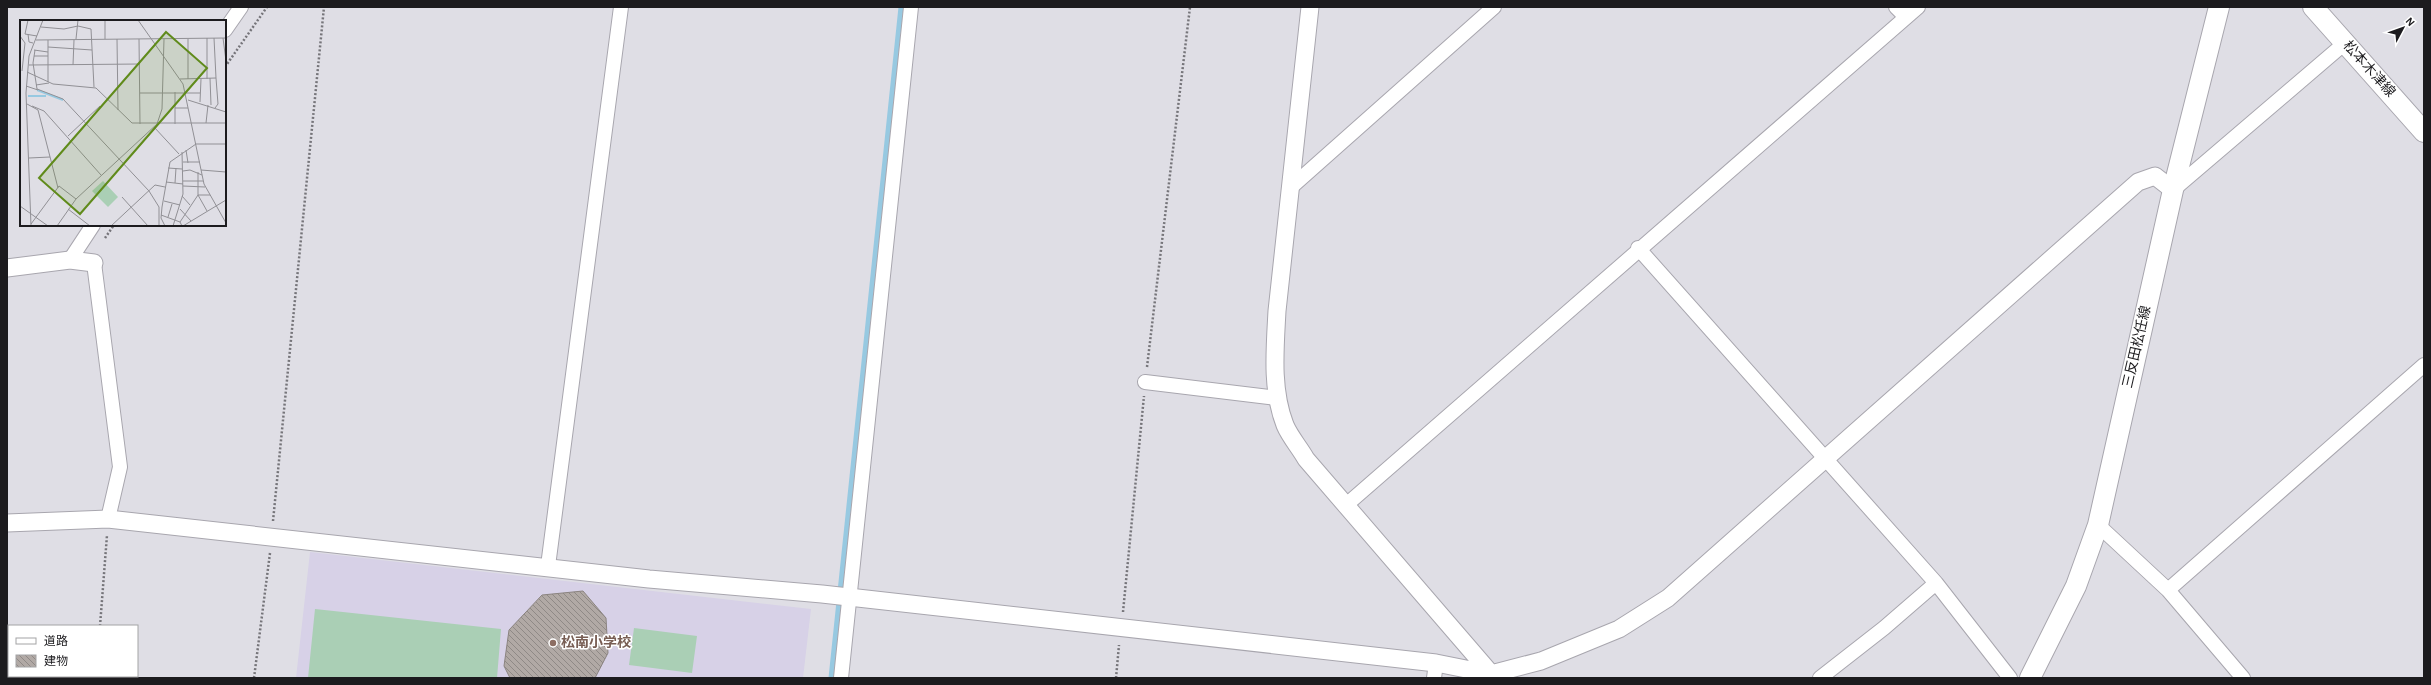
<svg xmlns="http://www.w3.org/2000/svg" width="2431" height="685" font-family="'Alegreya Sans','Noto Sans JP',sans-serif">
<defs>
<pattern id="building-back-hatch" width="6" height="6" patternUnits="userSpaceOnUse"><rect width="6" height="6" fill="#b1a9a5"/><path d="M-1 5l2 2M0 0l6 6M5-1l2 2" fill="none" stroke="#8f8986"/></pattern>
</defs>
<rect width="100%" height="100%" fill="#dfdee5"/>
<!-- education -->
<path fill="#d7d1e7" d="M310,552L811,609L803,678H296Z"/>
<!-- grass -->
<path fill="#aacfb5" d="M315,609L501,629L497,678H308Z
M634,628L697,636L692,673L629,665Z"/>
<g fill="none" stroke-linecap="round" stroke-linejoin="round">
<!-- stream -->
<path stroke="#97c9e1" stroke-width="5" d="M831,678L901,7"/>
</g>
<!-- building -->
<path fill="url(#building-back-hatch)" stroke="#8b8480" d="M583,591L606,618L608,653L595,678H510L504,666L509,630L542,595Z"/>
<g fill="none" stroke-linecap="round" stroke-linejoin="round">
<!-- minor casing -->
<g stroke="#a8a6ae" stroke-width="16">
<path id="minor" d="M1896,7L1906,17
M225,30L241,7
M1289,189L1494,7
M2173,190L2345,43
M1638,248L1936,583L2010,678
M70,260L93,225
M94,263L120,467L108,519
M1145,382L1277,398
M1345,506L1918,7
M2098,525L2168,590L2243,678
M548,566L621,7
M2168,590L2424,365
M841,678L911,7
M1434,678L1436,663
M1820,678L1884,628L1936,583"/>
</g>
<!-- tertiary casing -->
<g stroke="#a8a6ae" stroke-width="19">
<path id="tertiary" d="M1310,7L1277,311C1275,349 1271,389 1285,425C1290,437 1300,448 1306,459L1493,676
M7,268L70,260L94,263
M7,523L108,519L649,579L822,594L1436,663L1491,674L1541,661L1619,629L1668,598L2138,182L2155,176L2173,190"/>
</g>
<!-- secondary casing -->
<g stroke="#a8a6ae" stroke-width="22">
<path id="secondary" d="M2313,7L2424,132
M2030,678L2076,586L2098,525L2173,190L2219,7"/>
</g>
<!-- path -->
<path stroke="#76757a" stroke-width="2.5" stroke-dasharray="2 2" stroke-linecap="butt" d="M225,67L267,7
M105,238L114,225
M1147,367L1190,7
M273,521L324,7
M1123,612L1144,396
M100,626L107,535
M95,678V676
M254,678L270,553
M1116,678L1119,645"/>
<!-- minor -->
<use href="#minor" stroke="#fff" stroke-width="14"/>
<!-- tertiary -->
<use href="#tertiary" stroke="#fff" stroke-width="17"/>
<!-- secondary -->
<use href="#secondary" stroke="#fff" stroke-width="20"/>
</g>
<!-- markers -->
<circle fill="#8d6e63" stroke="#fff" stroke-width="1.5" cx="553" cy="643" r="4"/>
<g text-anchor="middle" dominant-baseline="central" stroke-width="3" stroke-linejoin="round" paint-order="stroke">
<!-- street labels -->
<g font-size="14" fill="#1c1b1e" stroke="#fff">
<text transform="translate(2369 69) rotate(48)">松本木津線</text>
<text transform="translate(2137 347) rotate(-77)">三反田松任線</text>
</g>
<!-- education labels -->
<g font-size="14" font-weight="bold" fill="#785e54" stroke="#fff" text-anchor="start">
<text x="561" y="643">松南小学校</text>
</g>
</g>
<!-- overview -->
<g transform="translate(20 20)">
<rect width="206" height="206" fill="#dfdee5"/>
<path d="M83,161L98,177L88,187L72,171Z" fill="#aacfb5"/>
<path fill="none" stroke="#97c9e1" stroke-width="2" d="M17,70L43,80M8,76H26"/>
<path fill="none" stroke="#919095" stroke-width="1" d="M8,0L5,14L17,16M85,0V19M118,0L163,64L184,164L206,203M21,7L44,9L58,6L71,9L74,67M8,14L9,22L13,23M0,16L5,23L2,51M187,18V59M203,18L206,41M56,19L58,0M97,19L98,90M119,19L120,104M168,19V59M16,20L206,18M28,27L72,30M14,30L28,32M15,30L13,43L17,69L43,79L129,171L139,187V206M14,36H28M9,45L120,44M53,45L54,20M7,52L33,64L76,68L112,103H206M190,58L191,85M160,59L196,58L194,18M28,62V20M16,65L29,63M6,66L18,70M120,73H180M168,80L206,92M180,82L181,59M7,84L18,90L38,168M12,86L24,91L81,155M155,88H168M195,88L198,84L196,58M186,103L188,85M155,104V72M134,107L159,134M48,116L80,86M166,130L168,143M9,138L30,137M163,142H180M148,148L162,149M181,150L206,152M163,151L170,150L182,155M163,161H183M146,162L163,164M155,163L156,148M163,166L185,167M162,176L170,185M102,177L128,206M144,181L160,185M0,186L28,206M48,189L70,206M160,189L171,201M187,191L178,175H190M141,195L160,202L162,206M148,197L152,184M160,202L178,175V152M11,204L39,166L56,179M11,206L6,73L9,36L23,0M37,206L56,179L137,104L142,89L144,19M91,206L135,165L145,167M145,206L141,198L142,187L150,142L176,124H206M153,206L163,174L162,132M163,206L206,180"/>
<path fill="#608b1b" fill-opacity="0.15" stroke="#608b1b" stroke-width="2" d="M146,12L187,48L60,194L19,158Z"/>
<rect width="206" height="206" fill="none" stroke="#1c1b1e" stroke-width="2"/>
</g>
<!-- border -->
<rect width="2431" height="685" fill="none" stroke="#1c1b1e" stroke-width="16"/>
<!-- legend -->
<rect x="8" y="625" width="130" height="52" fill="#ffffff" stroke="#a4a4a5"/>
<rect x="16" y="638" width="20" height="6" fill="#ffffff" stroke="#a4a4a5"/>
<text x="44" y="645" font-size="12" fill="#1c1b1e">道路</text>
<rect x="16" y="655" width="20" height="12" fill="url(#building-back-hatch)" stroke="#a4a4a5"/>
<text x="44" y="665" font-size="12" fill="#1c1b1e">建物</text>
<!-- north arrow -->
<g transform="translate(2403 28) rotate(49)" stroke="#ffffff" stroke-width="3" paint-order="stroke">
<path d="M0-3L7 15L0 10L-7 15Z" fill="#1c1b1e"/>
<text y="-6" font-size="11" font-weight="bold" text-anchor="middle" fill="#1c1b1e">N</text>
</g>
</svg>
